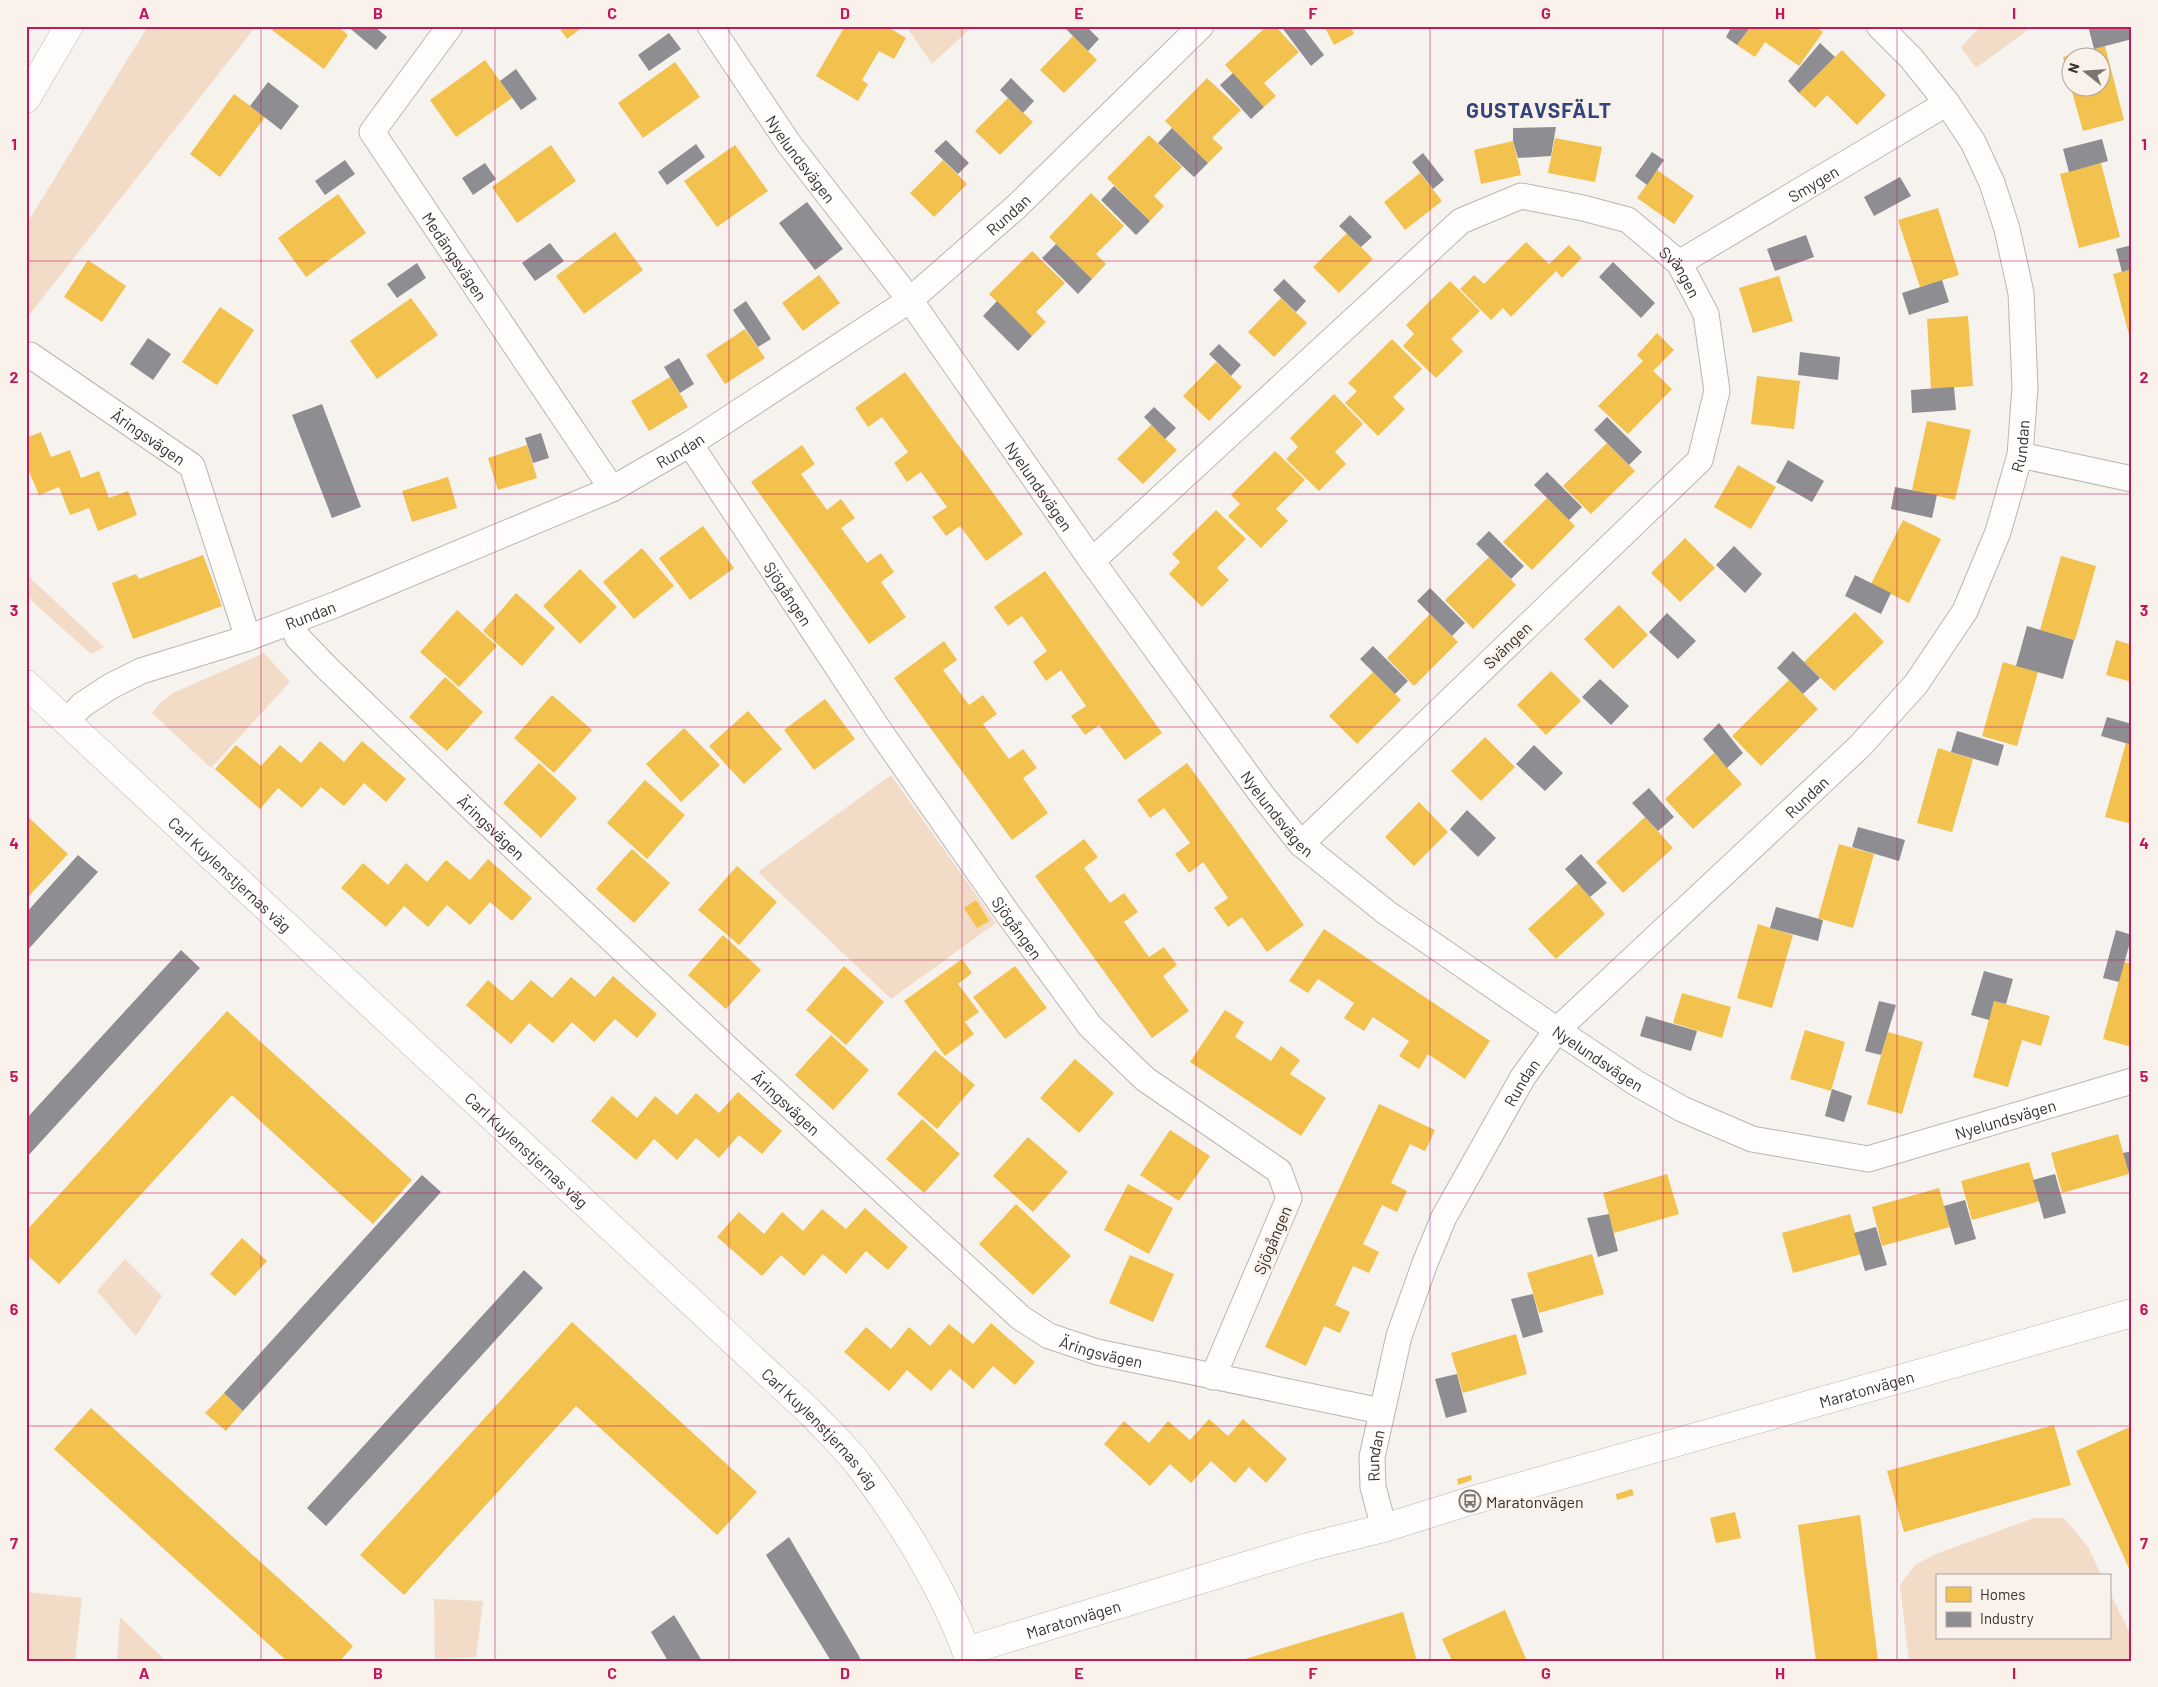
<svg xmlns="http://www.w3.org/2000/svg" width="2158" height="1687" font-family="Barlow,sans-serif">
<rect width="100%" height="100%" fill="#f6f2ee"/>
<!-- green -->
<path fill="#f2dbc7" d="M148,26H256L26,319V225Z
M906,26H973L932,64Z
M1981,26H2033L1976,68L1961,47Z
M26,574L104,647L91,654L26,596Z
M264,653L290,682L211,768L152,713L160,703L173,693Z
M891,775L996,923L891,999L758,872Z
M125,1259L162,1296L136,1336L97,1291Z
M2034,1518H2064L2088,1547L2102,1576H1937V1638H2109V1591L2132,1637V1661H1909L1900,1585L1915,1565L1936,1554Z
M26,1592L82,1598L75,1661H26Z
M434,1599L483,1601L476,1657L435,1659Z
M120,1617L166,1661H117Z"/>
<!-- homes -->
<path fill="#f2c14e" d="M275,26H337L348,35L324,69L272,30Z
M558,26H584L567,39Z
M845,26H886L906,38L894,59L879,51L862,80L868,84L858,101L816,76Z
M1267,26H1275L1299,52L1264,83L1276,96L1264,107L1225,65Z
M1324,26H1350L1354,34L1334,45Z
M1751,26H1814L1823,32L1799,66L1765,42L1755,57L1737,45Z
M1073,36L1097,60L1064,93L1040,70Z
M2105,46L2124,120L2083,131L2071,88H2100V58H2070V84L2063,57Z
M1842,50L1886,95L1857,125L1827,95L1815,108L1799,93Z
M485,60L512,98L456,137L430,100Z
M675,62L700,97L643,138L618,103Z
M1207,78L1241,110L1212,138L1223,148L1208,163L1165,121Z
M234,94L265,117L220,177L190,154Z
M1008,98L1033,122L1000,155L975,131Z
M1149,135L1182,167L1154,196L1164,206L1150,221L1107,178Z
M1555,138L1602,147L1595,182L1548,173Z
M1513,141L1521,175L1481,184L1474,150Z
M551,145L576,181L517,223L492,187Z
M735,145L768,191L717,227L684,181Z
M943,160L967,184L934,217L910,193Z
M2101,163L2120,237L2079,248L2060,174Z
M1657,170L1694,196L1674,224L1637,198Z
M1420,173L1442,201L1405,230L1384,202Z
M1091,193L1124,226L1096,254L1106,264L1092,279L1049,237Z
M338,194L366,233L306,277L278,238Z
M1938,208L1959,275L1920,287L1898,220Z
M615,232L643,270L584,314L556,276Z
M1347,233L1373,259L1339,293L1313,267Z
M1526,242L1549,264L1569,245L1582,258L1562,278L1556,271L1511,317L1503,308L1491,320L1460,289L1474,275L1484,284Z
M1032,251L1065,283L1036,312L1046,322L1032,336L989,294Z
M88,260L126,286L102,322L64,297Z
M2132,269V342H2131L2113,274Z
M819,275L840,303L803,331L782,303Z
M1779,276L1793,321L1753,333L1739,288Z
M1450,281L1480,311L1451,339L1463,351L1436,378L1403,346L1414,334L1406,325Z
M411,298L438,335L377,379L350,341Z
M1281,298L1307,323L1274,357L1248,332Z
M220,307L254,330L217,385L182,362Z
M1968,316L1973,386L1931,389L1927,319Z
M745,329L765,358L725,384L706,355Z
M1657,333L1674,350L1653,371L1672,389L1628,434L1598,406L1643,361L1637,355Z
M1392,339L1422,369L1393,397L1405,409L1378,436L1345,403L1357,391L1348,383Z
M1216,362L1242,387L1209,421L1183,396Z
M905,372L1023,534L986,561L960,526L946,536L932,517L947,507L921,472L907,482L894,463L908,452L882,417L868,427L855,408Z
M1757,376L1800,381L1794,429L1751,424Z
M670,377L688,407L649,431L631,401Z
M1334,394L1363,424L1335,452L1346,464L1319,491L1286,459L1298,447L1290,438Z
M1927,421L1971,430L1955,500L1912,490Z
M1151,425L1177,450L1143,484L1117,459Z
M41,432L51,457L70,450L81,478L99,471L109,498L128,491L137,515L98,531L89,508L70,515L59,487L39,495L28,469L26,470V438Z
M1607,443L1635,471L1591,514L1563,486Z
M527,445L537,478L498,490L488,458Z
M802,445L815,464L801,474L827,510L841,499L855,518L841,528L867,563L881,553L894,572L881,582L906,617L869,644L751,482Z
M1275,451L1305,480L1276,509L1288,521L1261,548L1228,516L1240,504L1231,495Z
M1738,465L1776,487L1751,529L1714,507Z
M448,477L457,508L412,522L402,491Z
M1547,498L1575,526L1532,570L1503,542Z
M1216,510L1246,539L1217,568L1229,580L1202,607L1169,574L1180,562L1172,554Z
M1903,520L1941,539L1909,603L1871,584Z
M703,526L734,568L690,600L659,558Z
M1685,538L1715,568L1680,602L1651,573Z
M642,548L674,586L634,619L603,582Z
M203,555L222,606L133,639L112,583L136,574L139,579Z
M2061,556L2096,566L2075,640L2040,630Z
M1489,557L1516,585L1473,629L1445,600Z
M580,569L617,607L580,644L543,606Z
M1045,571L1162,733L1125,760L1099,725L1085,735L1071,716L1086,706L1061,670L1046,681L1033,662L1047,651L1022,616L1008,626L994,607Z
M516,593L555,628L522,666L483,631Z
M1619,605L1648,635L1613,669L1584,639Z
M457,610L497,646L459,687L420,652Z
M1855,612L1884,642L1834,691L1804,662Z
M1430,614L1458,642L1414,686L1387,658Z
M2116,640L2132,645V682L2106,675Z
M944,641L957,660L943,670L969,705L983,695L997,714L983,724L1009,759L1023,749L1037,768L1023,778L1048,813L1012,840L894,678Z
M2003,662L2038,672L2017,746L1982,736Z
M1551,671L1581,701L1546,735L1517,705Z
M1373,672L1401,700L1357,744L1329,716Z
M445,677L483,712L447,751L409,717Z
M1789,680L1818,709L1761,766L1732,736Z
M552,695L592,730L554,773L514,738Z
M825,699L855,739L814,770L784,730Z
M748,711L782,749L744,784L709,746Z
M684,728L720,765L681,802L646,764Z
M1485,737L1515,767L1481,801L1451,771Z
M320,741L344,762L362,741L406,779L386,802L364,783L344,806L321,787L302,808L278,788L260,809L215,769L236,745L261,766L280,745L301,763Z
M2126,743L2132,745V824L2105,817Z
M1938,748L1973,759L1952,832L1917,823Z
M1714,753L1742,784L1693,829L1665,799Z
M539,763L577,798L541,838L503,803Z
M1187,763L1304,925L1267,952L1242,917L1228,927L1214,908L1228,898L1203,862L1189,873L1175,854L1190,843L1164,808L1150,818L1137,800Z
M645,780L685,815L647,859L607,823Z
M1419,802L1448,832L1414,866L1385,837Z
M26,815L68,854L28,897L26,895Z
M1645,817L1673,848L1623,893L1596,862Z
M1084,839L1098,857L1084,868L1110,903L1124,893L1138,912L1124,922L1149,957L1164,947L1177,965L1163,976L1189,1011L1152,1038L1035,876Z
M1839,844L1874,854L1853,928L1818,918Z
M632,849L670,883L634,923L596,889Z
M488,859L532,898L512,921L490,902L470,925L447,905L428,927L404,906L386,927L341,888L363,863L388,885L406,863L427,882L446,860L470,880Z
M737,866L777,902L739,945L698,910Z
M1578,883L1605,914L1556,959L1528,929Z
M976,900L989,921L977,928L964,908Z
M1758,924L1793,935L1772,1008L1737,998Z
M1324,929L1490,1041L1465,1079L1428,1054L1419,1069L1399,1056L1409,1041L1373,1017L1364,1031L1344,1018L1354,1003L1318,979L1308,993L1289,981Z
M723,935L761,970L726,1009L688,975Z
M962,959L972,973L958,984L979,1012L965,1022L974,1034L945,1056L904,1001Z
M2124,962L2132,964V1047L2103,1039Z
M844,966L884,1002L846,1045L806,1010Z
M1015,966L1047,1008L1005,1039L973,997Z
M613,976L657,1014L637,1038L615,1019L594,1042L572,1022L553,1043L529,1023L511,1044L466,1005L488,980L512,1001L531,980L552,998L571,977L595,997Z
M1682,993L1731,1007L1722,1038L1673,1023Z
M1994,1001L2050,1016L2041,1046L2022,1040L2008,1087L1973,1077Z
M1225,1010L1244,1022L1235,1037L1271,1061L1281,1046L1300,1060L1290,1074L1326,1098L1301,1136L1190,1062Z
M227,1011L412,1180L373,1224L232,1095L59,1284L26,1254V1231Z
M1805,1030L1845,1042L1831,1091L1790,1079Z
M1888,1032L1923,1042L1902,1114L1867,1104Z
M831,1035L869,1070L833,1110L795,1075Z
M935,1050L975,1085L937,1129L897,1094Z
M1075,1059L1114,1093L1079,1133L1040,1098Z
M738,1092L782,1131L762,1154L739,1135L719,1158L696,1138L677,1160L654,1139L636,1160L591,1121L612,1096L637,1118L655,1096L677,1115L696,1093L719,1113Z
M1379,1104L1435,1130L1425,1151L1410,1144L1391,1183L1407,1191L1397,1212L1382,1205L1363,1244L1379,1252L1369,1273L1353,1266L1335,1305L1350,1312L1340,1333L1324,1326L1306,1366L1265,1347Z
M922,1119L960,1154L924,1193L886,1159Z
M1170,1130L1210,1156L1179,1201L1140,1175Z
M2118,1134L2129,1174L2062,1193L2051,1153Z
M1028,1137L1068,1172L1033,1212L993,1176Z
M2029,1162L2040,1201L1972,1220L1961,1181Z
M1667,1174L1679,1214L1614,1233L1603,1193Z
M1128,1184L1173,1208L1149,1254L1104,1230Z
M1939,1188L1950,1227L1882,1246L1872,1207Z
M1016,1204L1071,1256L1033,1295L979,1244Z
M865,1208L908,1247L888,1270L866,1251L846,1274L823,1254L804,1276L781,1255L762,1276L717,1237L739,1212L764,1234L782,1212L803,1231L822,1209L846,1229Z
M1850,1214L1861,1254L1793,1273L1782,1233Z
M242,1238L267,1261L235,1296L210,1274Z
M1592,1254L1604,1294L1539,1313L1527,1273Z
M1130,1255L1174,1274L1153,1322L1109,1303Z
M572,1322L757,1492L717,1535L576,1406L404,1595L360,1555Z
M991,1323L1035,1362L1015,1385L993,1366L973,1389L950,1369L931,1391L907,1370L889,1391L844,1352L866,1327L891,1349L909,1327L930,1346L949,1324L973,1344Z
M1516,1334L1527,1374L1463,1393L1451,1353Z
M224,1393L243,1411L226,1431L205,1413Z
M91,1408L353,1646L340,1661H287L54,1449Z
M1209,1419L1228,1436L1243,1419L1287,1459L1266,1483L1249,1467L1235,1483L1211,1461L1191,1483L1170,1464L1150,1486L1104,1444L1124,1421L1149,1443L1168,1421L1190,1440Z
M2054,1425L2071,1485L1904,1532L1887,1471Z
M2132,1426V1575L2076,1451Z
M1471,1475L1472,1480L1458,1485L1457,1479Z
M1632,1489L1634,1495L1617,1500L1616,1494Z
M1735,1512L1741,1538L1716,1543L1710,1518Z
M1860,1515L1878,1661H1816L1798,1525Z
M1505,1610L1527,1661H1452L1442,1639Z
M1403,1612L1417,1661H1242V1660Z"/>
<!-- industry -->
<path fill="#8d8d92" d="M347,26H374L387,37L376,50Z
M1066,26H1086L1099,39L1088,51L1065,28Z
M1287,26H1302L1324,55L1311,66L1283,29Z
M1732,26H1751L1737,45L1726,37Z
M2088,26H2130L2132,39L2094,49Z
M669,33L681,49L649,71L638,55Z
M1820,43L1835,57L1799,93L1788,81Z
M516,69L537,99L521,110L500,81Z
M1233,73L1264,107L1251,119L1220,85Z
M1011,78L1034,101L1023,113L1000,90Z
M268,82L299,106L281,130L250,106Z
M1556,127L1551,156L1518,158L1513,141V128Z
M1172,128L1208,163L1194,177L1158,143Z
M2102,139L2108,161L2069,172L2063,149Z
M946,140L969,163L958,174L934,151Z
M696,144L705,157L667,185L658,172Z
M1652,152L1664,160L1647,185L1635,176Z
M1423,153L1444,180L1433,189L1412,162Z
M345,160L355,174L325,195L315,181Z
M485,163L496,179L473,195L462,178Z
M1900,177L1911,196L1874,216L1864,197Z
M1114,186L1150,221L1136,235L1101,200Z
M807,202L843,249L815,270L779,223Z
M1350,215L1372,237L1361,247L1339,226Z
M1806,235L1814,257L1775,271L1767,249Z
M550,243L564,261L535,281L522,263Z
M1056,244L1092,279L1078,294L1042,258Z
M2132,245V269L2122,272L2116,249Z
M1613,262L1655,303L1641,318L1599,277Z
M417,263L426,278L397,298L387,284Z
M1284,279L1306,301L1296,312L1273,290Z
M1942,280L1949,302L1909,315L1902,293Z
M746,301L771,339L758,347L733,310Z
M997,301L1032,336L1018,351L983,316Z
M148,338L171,354L153,380L130,364Z
M1219,344L1241,365L1231,376L1209,354Z
M1800,352L1840,357L1838,380L1798,375Z
M679,358L694,384L680,393L664,367Z
M1954,387L1956,410L1912,413L1911,390Z
M322,404L361,507L332,518L292,415Z
M1154,407L1176,428L1165,439L1144,417Z
M1607,417L1642,452L1629,465L1594,430Z
M541,433L549,458L533,463L525,438Z
M1788,460L1824,481L1812,502L1776,482Z
M1547,472L1582,507L1569,520L1534,485Z
M1895,487L1937,495L1932,518L1891,509Z
M1489,531L1524,566L1511,579L1476,544Z
M1734,546L1762,574L1745,593L1716,565Z
M1855,575L1891,593L1881,614L1845,596Z
M1430,588L1465,623L1452,636L1417,601Z
M1667,613L1696,641L1678,659L1649,632Z
M2027,626L2074,640L2063,679L2016,666Z
M1373,646L1408,681L1395,694L1360,659Z
M1793,651L1820,678L1803,694L1777,668Z
M1600,679L1629,706L1611,725L1582,697Z
M2107,717L2132,724V745L2101,736Z
M1719,723L1743,753L1727,768L1703,739Z
M1957,731L2004,745L1998,766L1951,752Z
M1534,745L1563,773L1545,791L1516,764Z
M1649,788L1674,817L1658,831L1632,803Z
M1467,810L1496,838L1478,857L1450,829Z
M1858,827L1905,840L1899,861L1852,847Z
M1581,854L1607,883L1590,897L1565,869Z
M78,855L98,872L26,952V913Z
M1776,907L1823,920L1818,941L1770,928Z
M2116,930L2132,935L2119,982L2103,978Z
M181,950L200,968L26,1158V1119Z
M1984,971L2013,979L2006,1004L1994,1001L1989,1020L1971,1015Z
M1879,1001L1896,1005L1881,1055L1865,1051Z
M1646,1016L1697,1031L1691,1051L1640,1036Z
M1832,1089L1852,1096L1844,1122L1825,1116Z
M2132,1151V1180H2131L2123,1153Z
M2055,1174L2066,1213L2044,1219L2033,1180Z
M422,1175L441,1192L243,1411L224,1393Z
M1965,1200L1976,1239L1955,1245L1944,1206Z
M1609,1214L1618,1251L1598,1257L1587,1218Z
M1876,1227L1887,1265L1865,1271L1854,1233Z
M524,1270L543,1288L326,1526L307,1508Z
M1533,1294L1543,1332L1523,1338L1511,1299Z
M1457,1374L1467,1412L1446,1418L1435,1379Z
M789,1537L859,1656L861,1661H831L766,1555Z
M674,1615L702,1661H668L651,1632Z"/>
<g fill="none" stroke-linecap="round" stroke-linejoin="round">
<!-- street casing -->
<g stroke="#b9b6b3" stroke-width="27">
<g id="street">
<path id="s1" d="M450,26L372,132L612,489"/>
<path id="s2" d="M710,26L789,144L910,300L1092,561L1262,795L1301,844L1387,913L1557,1030L1636,1083L1682,1109L1752,1139L1868,1159L2132,1081"/>
<path id="s3" d="M1679,263L1947,103"/>
<path id="s4" d="M30,355L192,466L248,638"/>
<path id="s5" d="M690,444L879,730L1008,914L1090,1026L1145,1079L1279,1171L1289,1198L1213,1377"/>
<path d="M2020,455L2132,479"/>
<path id="s6" d="M1092,561L1461,221L1521,196L1583,208L1628,220L1679,263L1706,314L1717,391L1700,460L1301,844"/>
<path id="s7" d="M291,622L298,638L327,668L476,812L726,1047L1021,1318L1049,1336L1097,1352L1381,1411"/>
<path id="s8" d="M66,722L82,705L111,686L141,671L248,638L337,604L612,489L690,444L910,300L1016,207L1201,26"/>
<path id="s9" d="M1384,1528L1373,1487L1372,1457L1399,1336L1425,1263L1444,1217L1523,1077L1557,1030L1860,746L1916,684L1965,611L1998,532L2020,455L2025,387L2021,293L2007,229L1992,183L1973,142L1947,103L1911,58L1879,26"/>
</g>
</g>
<!-- secondary casing -->
<g stroke="#b9b6b3" stroke-width="29">
<g id="secondary">
<path d="M26,99L69,26"/>
<path id="s10" d="M26,684L812,1414C828,1431 845,1447 859,1465C904,1524 945,1591 970,1661"/>
<path id="s11" d="M966,1651L1308,1547L1384,1528L1470,1501L2132,1313"/>
</g>
</g>
<!-- street -->
<use href="#street" stroke="#fefdfc" stroke-width="25"/>
<!-- secondary -->
<use href="#secondary" stroke="#fefdfc" stroke-width="28"/>
</g>
<!-- grid -->
<path fill="none" stroke="#c2185b" stroke-width="1" stroke-opacity="0.55" d="M261,26V1661M495,26V1661M729,26V1661M962,26V1661M1196,26V1661M1430,26V1661M1663,26V1661M1897,26V1661M26,261H2132M26,494H2132M26,727H2132M26,960H2132M26,1193H2132M26,1426H2132"/>
<!-- icons -->
<defs>
<g id="bus-ring" transform="scale(1.125)"><circle r="9.5" fill="#faf1ea" stroke="#797572" stroke-width="1.5"/><path d="M-5-6H5V4H4V6H2V4H-2V6H-4V4H-5ZM-3.5-4V0h7V-4ZM-3.5 1.2v1.5H-2V1.2ZM2 1.2v1.5H3.5V1.2Z" fill="#797572"/></g>
</defs>
<g fill-rule="evenodd">
<use href="#bus-ring" x="1470" y="1501"/>
</g>
<g text-anchor="middle" dominant-baseline="central" stroke-width="5" stroke-linejoin="round" paint-order="stroke">
<!-- street labels -->
<g font-size="16" fill="#35322f" stroke="#faf1ea">
<text stroke="none"><textPath href="#s2" startOffset="161">Nyelundsvägen</textPath></text>
<text stroke="none"><textPath href="#s3" startOffset="156">Smygen</textPath></text>
<text stroke="none"><textPath href="#s8" startOffset="1080">Rundan</textPath></text>
<text stroke="none"><textPath href="#s1" startOffset="281">Medängsvägen</textPath></text>
<text stroke="none"><textPath href="#s6" startOffset="751">Svängen</textPath></text>
<text stroke="none"><textPath href="#s4" startOffset="144">Äringsvägen</textPath></text>
<text stroke="none"><textPath href="#s9" startOffset="1304">Rundan</textPath></text>
<text stroke="none"><textPath href="#s8" startOffset="675">Rundan</textPath></text>
<text stroke="none"><textPath href="#s2" startOffset="566">Nyelundsvägen</textPath></text>
<text stroke="none"><textPath href="#s5" startOffset="179">Sjögången</textPath></text>
<text stroke="none"><textPath href="#s8" startOffset="270">Rundan</textPath></text>
<text transform="translate(1507 645) rotate(-44)">Svängen</text>
<text stroke="none"><textPath href="#s9" startOffset="884">Rundan</textPath></text>
<text stroke="none"><textPath href="#s2" startOffset="971">Nyelundsvägen</textPath></text>
<text stroke="none"><textPath href="#s7" startOffset="288">Äringsvägen</textPath></text>
<text stroke="none"><textPath href="#s10" startOffset="279">Carl Kuylenstjernas väg</textPath></text>
<text stroke="none"><textPath href="#s5" startOffset="584">Sjögången</textPath></text>
<text stroke="none"><textPath href="#s2" startOffset="1376">Nyelundsvägen</textPath></text>
<text stroke="none"><textPath href="#s9" startOffset="479">Rundan</textPath></text>
<text stroke="none"><textPath href="#s7" startOffset="692">Äringsvägen</textPath></text>
<text stroke="none"><textPath href="#s2" startOffset="1811">Nyelundsvägen</textPath></text>
<text stroke="none"><textPath href="#s10" startOffset="684">Carl Kuylenstjernas väg</textPath></text>
<text transform="translate(1272 1240) rotate(-67)">Sjögången</text>
<text stroke="none"><textPath href="#s7" startOffset="1098">Äringsvägen</textPath></text>
<text stroke="none"><textPath href="#s11" startOffset="938">Maratonvägen</textPath></text>
<text stroke="none"><textPath href="#s10" startOffset="1089">Carl Kuylenstjernas väg</textPath></text>
<text stroke="none"><textPath href="#s9" startOffset="74">Rundan</textPath></text>
<text stroke="none"><textPath href="#s11" startOffset="112">Maratonvägen</textPath></text>
</g>
<!-- poi labels -->
<g font-size="16" fill="#35322f" stroke="#faf1ea" text-anchor="start">
<text x="1486" y="1501">Maratonvägen</text>
</g>
<!-- district labels -->
<g font-size="21" font-weight="bold" letter-spacing="1" fill="#31447e" stroke="#faf1ea">
<text x="1539" y="109">GUSTAVSFÄLT</text>
</g>
</g>
<!-- border -->
<rect width="2158" height="1687" fill="none" stroke="#faf1ea" stroke-width="55"/>
<!-- legend -->
<rect x="1936" y="1574" width="175" height="65" fill="#faf1ea" stroke="#aba59f"/>
<rect x="1946" y="1587" width="25" height="15" fill="#f2c14e" stroke="#aba59f"/>
<text x="1980" y="1600" font-size="15" fill="#35322f">Homes</text>
<rect x="1946" y="1612" width="25" height="15" fill="#8d8d92" stroke="#aba59f"/>
<text x="1980" y="1624" font-size="15" fill="#35322f">Industry</text>
<!-- north arrow -->
<g transform="translate(2086 72) rotate(287)"><circle r="24" fill="#faf1ea" stroke="#aba59f"/>
<path d="M0-4L9 19L0 12L-9 19Z" fill="#797572"/>
<text y="-8" font-size="14" font-weight="bold" text-anchor="middle" fill="#35322f">N</text>
</g>
<rect x="28" y="28" width="2102" height="1632" fill="none" stroke="#c2185b" stroke-width="2"/>
<g font-size="16" text-anchor="middle" font-weight="bold" fill="#c2185b">
<text x="144" y="19">A</text>
<text x="378" y="19">B</text>
<text x="612" y="19">C</text>
<text x="845" y="19">D</text>
<text x="1079" y="19">E</text>
<text x="1313" y="19">F</text>
<text x="1546" y="19">G</text>
<text x="1780" y="19">H</text>
<text x="2014" y="19">I</text>
<text x="14" y="150">1</text>
<text x="2144" y="150">1</text>
<text x="14" y="383">2</text>
<text x="2144" y="383">2</text>
<text x="14" y="616">3</text>
<text x="2144" y="616">3</text>
<text x="14" y="849">4</text>
<text x="2144" y="849">4</text>
<text x="14" y="1082">5</text>
<text x="2144" y="1082">5</text>
<text x="14" y="1315">6</text>
<text x="2144" y="1315">6</text>
<text x="14" y="1549">7</text>
<text x="2144" y="1549">7</text>
<text x="144" y="1679">A</text>
<text x="378" y="1679">B</text>
<text x="612" y="1679">C</text>
<text x="845" y="1679">D</text>
<text x="1079" y="1679">E</text>
<text x="1313" y="1679">F</text>
<text x="1546" y="1679">G</text>
<text x="1780" y="1679">H</text>
<text x="2014" y="1679">I</text>
</g>
</svg>
